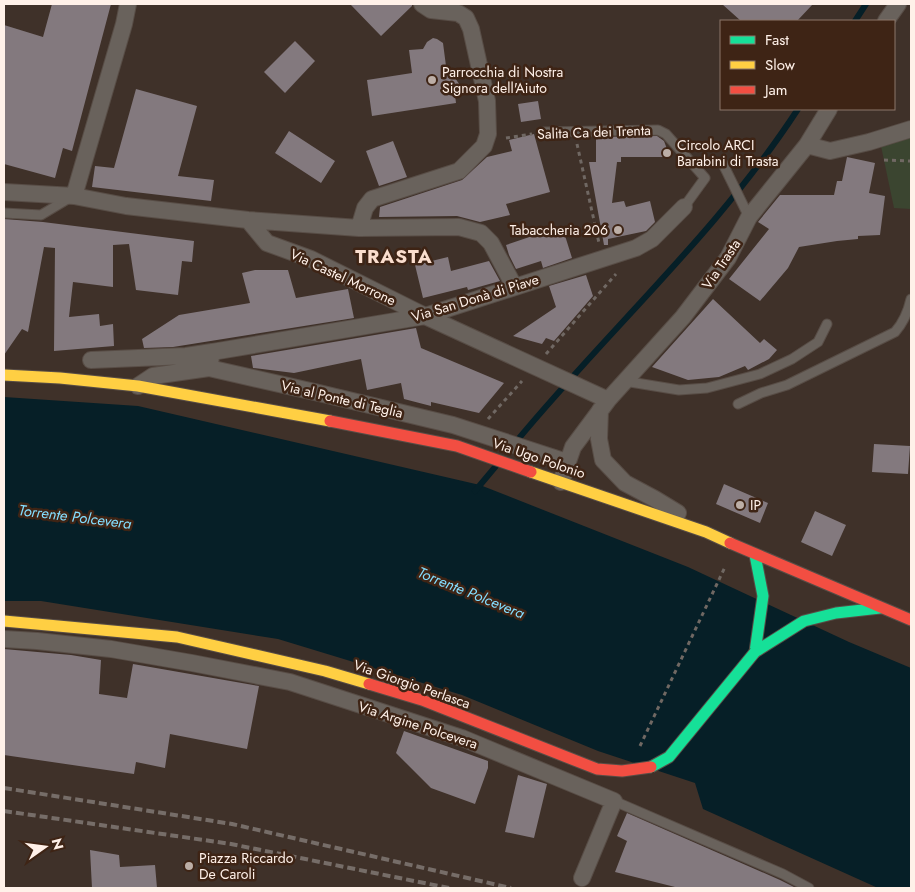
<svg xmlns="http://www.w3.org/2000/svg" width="915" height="892" font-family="Jost,sans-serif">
<rect width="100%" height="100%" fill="#3f3129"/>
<!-- green -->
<path fill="#3b4530" d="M911,135V209L894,208L881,146Z"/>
<!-- water -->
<path fill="#061f27" d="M4,397L138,406L480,485L688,567L849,642L911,668V888H878L703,809L695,783L598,751L462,695L278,639L41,601H4Z"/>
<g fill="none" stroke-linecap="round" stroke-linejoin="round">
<!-- stream -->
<path stroke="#061f27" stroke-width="6" d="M855,21L866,4
M515,443C608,330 718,232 798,109
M475,491L496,466"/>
</g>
<!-- building -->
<path fill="#83797e" d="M52,4H111L72,151L63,148L55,178L4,164V25L43,37Z
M350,4H412V6L381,36Z
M722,4H813L797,21H741Z
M433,38L437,39L443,43L446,66L460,85L455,95L456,103L372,116L367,80L412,73L409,50L423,49L427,42Z
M295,41L315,61L285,93L264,72Z
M136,89L197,106L178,176L214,180L211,201L92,187L95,166L114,168Z
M538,101L541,119L521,122L518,104Z
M289,131L335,161L321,183L275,153Z
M534,134L550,192L506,204L510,215L480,222L457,216L379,217L380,207L462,180L487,157L512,151L509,140Z
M657,136L664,141L670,157H621V162H617L612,203L624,201L626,207L650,201L655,222L646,231L608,239V245H604L589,162H596V137Z
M393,141L407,177L379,186L366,151Z
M847,157L875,163L869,193L885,196L880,235L858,236V239L837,241L799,247L788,268L760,301L729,279L769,229L758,222L780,195H834L837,181H842Z
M4,219L43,222L194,241L192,262L182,261L178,295L136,290L129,244L113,245V287L73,282L69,317L99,314L100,326L113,324L114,346L54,351L55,248L44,247L28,332L22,329L4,355Z
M562,226L572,258L543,268L541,261L516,269L509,255L506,245Z
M448,257L451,271L489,261L500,281L468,290L467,287L423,298L415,265Z
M255,270H288L296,298L348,289L354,318L173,347L144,348L142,339L179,315L250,303L242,273Z
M586,275L593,296L554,341L546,338L542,344L513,336L556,307L549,286Z
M713,299L760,343L764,339L777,350L769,359L748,370L745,366L719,377L688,380L652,367Z
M416,328L421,348L504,383L479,413L431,402V406L404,399L401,383L367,390L361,359L294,373L253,368L251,356Z
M874,444L910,446L908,474L872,472Z
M724,484L768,503L760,523L716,504Z
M815,511L846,525L832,556L801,542Z
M4,649L71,655L101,660L99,694L127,698L133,664L259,686L247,749L170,734L165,768L136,762L134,774L4,755Z
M404,731L488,761V768L475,804L431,788L396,753Z
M518,775L547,784L534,838L505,832Z
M627,813L780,880L796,888H679L615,872L627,841L617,836Z
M90,850L119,855L120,867L155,865L157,888H92Z"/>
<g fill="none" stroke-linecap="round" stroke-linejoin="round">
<!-- lane casing -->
<g stroke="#584d46" stroke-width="11">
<path id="lane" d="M544,132L658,130L666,134L705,178L684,207
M722,162L749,217
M4,213L41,215L71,197
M624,381L679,390L707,388L760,374L792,359L818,342L827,324
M738,404L761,393L787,385L895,332C904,322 908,312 911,299
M614,801L783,874L809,888"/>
</g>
<!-- street casing -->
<g stroke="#584d46" stroke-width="18">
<path id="street" d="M886,21L898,4
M807,145L830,151L869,142L911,129
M4,192L74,196L126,206L248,220L359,228L459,227L481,233L491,243L514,286
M74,196L124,24L128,4
M248,220L267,243L311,259L425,316L608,400
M359,228L365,208L372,199L459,171L484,146L488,134L487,101L471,29L466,18L458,13L431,10L422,4
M91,360L186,356L212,352
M209,368L319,393L453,425L567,462
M138,386L153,376L209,368L212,352L425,316L636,248L652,239L684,207
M600,410L599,439L603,460L625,483L655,499L678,513
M561,482L573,447L608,400L683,317L728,258L749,217L807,145L829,109
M4,639L37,641L111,649L192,663L290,682L462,738L614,801L582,878"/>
</g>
<!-- fast casing -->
<g stroke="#584d46" stroke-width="13">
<path id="fast" d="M755,555L763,596L755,652
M755,652L804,621L836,613L880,608"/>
</g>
<!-- slow casing -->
<g stroke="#584d46" stroke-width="13">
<path id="slow" d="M4,375L60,378L138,386L330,421
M531,472L706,532L730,543"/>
</g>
<!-- jam casing -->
<g stroke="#584d46" stroke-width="13">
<path id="jam" d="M330,421L457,446L531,472
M730,543L911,620"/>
</g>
<!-- path -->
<path stroke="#706863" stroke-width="3" stroke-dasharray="4 4" stroke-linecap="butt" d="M506,138L532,134
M577,144L599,243
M884,160L911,161
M546,354L616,274
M488,419L522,381
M640,746L725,567"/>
<!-- lane -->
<use href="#lane" stroke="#69625c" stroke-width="9"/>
<!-- street -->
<use href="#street" stroke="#69625c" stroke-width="16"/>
<!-- fast -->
<use href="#fast" stroke="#16e098" stroke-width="11"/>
<!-- slow -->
<use href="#slow" stroke="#ffcf43" stroke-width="11"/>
<!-- jam -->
<use href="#jam" stroke="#f24e42" stroke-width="11"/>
<!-- rail -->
<path stroke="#766d68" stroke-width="4" stroke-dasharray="8 4" stroke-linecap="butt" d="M4,788L232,824L511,888
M4,811L231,844L449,888"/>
<!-- fast-bridge casing -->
<g stroke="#584d46" stroke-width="13" stroke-linecap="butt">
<path id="fast-bridge" d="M651,767L669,757L755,652"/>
</g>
<!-- slow-bridge casing -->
<g stroke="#584d46" stroke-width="13" stroke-linecap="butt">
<path id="slow-bridge" d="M4,621L177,637L325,671L369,684"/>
</g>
<!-- jam-bridge casing -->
<g stroke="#584d46" stroke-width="13" stroke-linecap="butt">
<path id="jam-bridge" d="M369,684L422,700L597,769L622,771L651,767"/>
</g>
<!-- fast-bridge -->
<use href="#fast-bridge" stroke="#16e098" stroke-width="11"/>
<!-- slow-bridge -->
<use href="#slow-bridge" stroke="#ffcf43" stroke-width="11"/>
<!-- jam-bridge -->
<use href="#jam-bridge" stroke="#f24e42" stroke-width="11"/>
</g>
<!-- markers -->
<g fill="#bcaea6" stroke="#3e2415" stroke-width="2">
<circle cx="432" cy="80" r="5"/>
<circle cx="667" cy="153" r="5"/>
<circle cx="618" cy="230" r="5"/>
<circle cx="740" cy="505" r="5"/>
<circle cx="189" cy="866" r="5"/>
</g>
<g text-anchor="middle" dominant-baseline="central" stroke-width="5" stroke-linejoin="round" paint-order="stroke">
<!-- poi labels -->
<g font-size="14" fill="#fff1e9" stroke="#3e2415" text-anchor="start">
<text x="442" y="72">Parrocchia di Nostra<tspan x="442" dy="16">Signora dell'Aiuto</tspan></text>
<text x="677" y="145">Circolo ARCI<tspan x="677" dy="16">Barabini di Trasta</tspan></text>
<text x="608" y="230" text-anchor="end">Tabaccheria 206</text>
<text x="750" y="505">IP</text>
<text x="199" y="858">Piazza Riccardo<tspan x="199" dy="16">De Caroli</tspan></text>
</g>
<!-- street labels -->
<g font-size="14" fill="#fff1e9" stroke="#3e2415">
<text transform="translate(594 132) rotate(-2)">Salita Ca dei Trenta</text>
<text transform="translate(721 264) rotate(-56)">Via Trasta</text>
<text transform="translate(343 277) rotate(25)">Via Castel Morrone</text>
<text transform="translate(475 298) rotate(-17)">Via San Donà di Piave</text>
<text transform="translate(342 399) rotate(13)">Via al Ponte di Teglia</text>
<text transform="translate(539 458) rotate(19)">Via Ugo Polonio</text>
<text transform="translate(412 684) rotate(19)">Via Giorgio Perlasca</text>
<text transform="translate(418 725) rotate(18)">Via Argine Polcevera</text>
</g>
<!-- water labels -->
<g font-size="15" font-style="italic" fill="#84deff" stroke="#3e2415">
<text transform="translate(75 517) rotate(7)">Torrente Polcevera</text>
<text transform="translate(471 593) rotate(22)">Torrente Polcevera</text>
</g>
<!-- district labels -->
<g font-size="19" font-weight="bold" letter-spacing="1" fill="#fadece" stroke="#3e2415">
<text x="394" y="256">TRASTA</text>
</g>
</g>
<!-- border -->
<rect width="915" height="892" fill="none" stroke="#fff1e9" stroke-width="10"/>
<!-- legend -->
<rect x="720" y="20" width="175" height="90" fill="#3e2415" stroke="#8b766a"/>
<rect x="730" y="36" width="25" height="8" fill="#16e098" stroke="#8b766a"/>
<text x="765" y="45" font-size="15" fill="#fff1e9">Fast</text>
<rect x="730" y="61" width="25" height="8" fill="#ffcf43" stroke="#8b766a"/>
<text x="765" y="70" font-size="15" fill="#fff1e9">Slow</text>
<rect x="730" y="86" width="25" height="8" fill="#f24e42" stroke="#8b766a"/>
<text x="765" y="95" font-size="15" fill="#fff1e9">Jam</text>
<!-- north arrow -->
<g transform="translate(45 847) rotate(76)" stroke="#3e2415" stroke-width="4" paint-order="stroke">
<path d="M0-4L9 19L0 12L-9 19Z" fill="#fff1e9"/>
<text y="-8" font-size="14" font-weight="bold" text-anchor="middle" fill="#fff1e9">N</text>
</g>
</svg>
